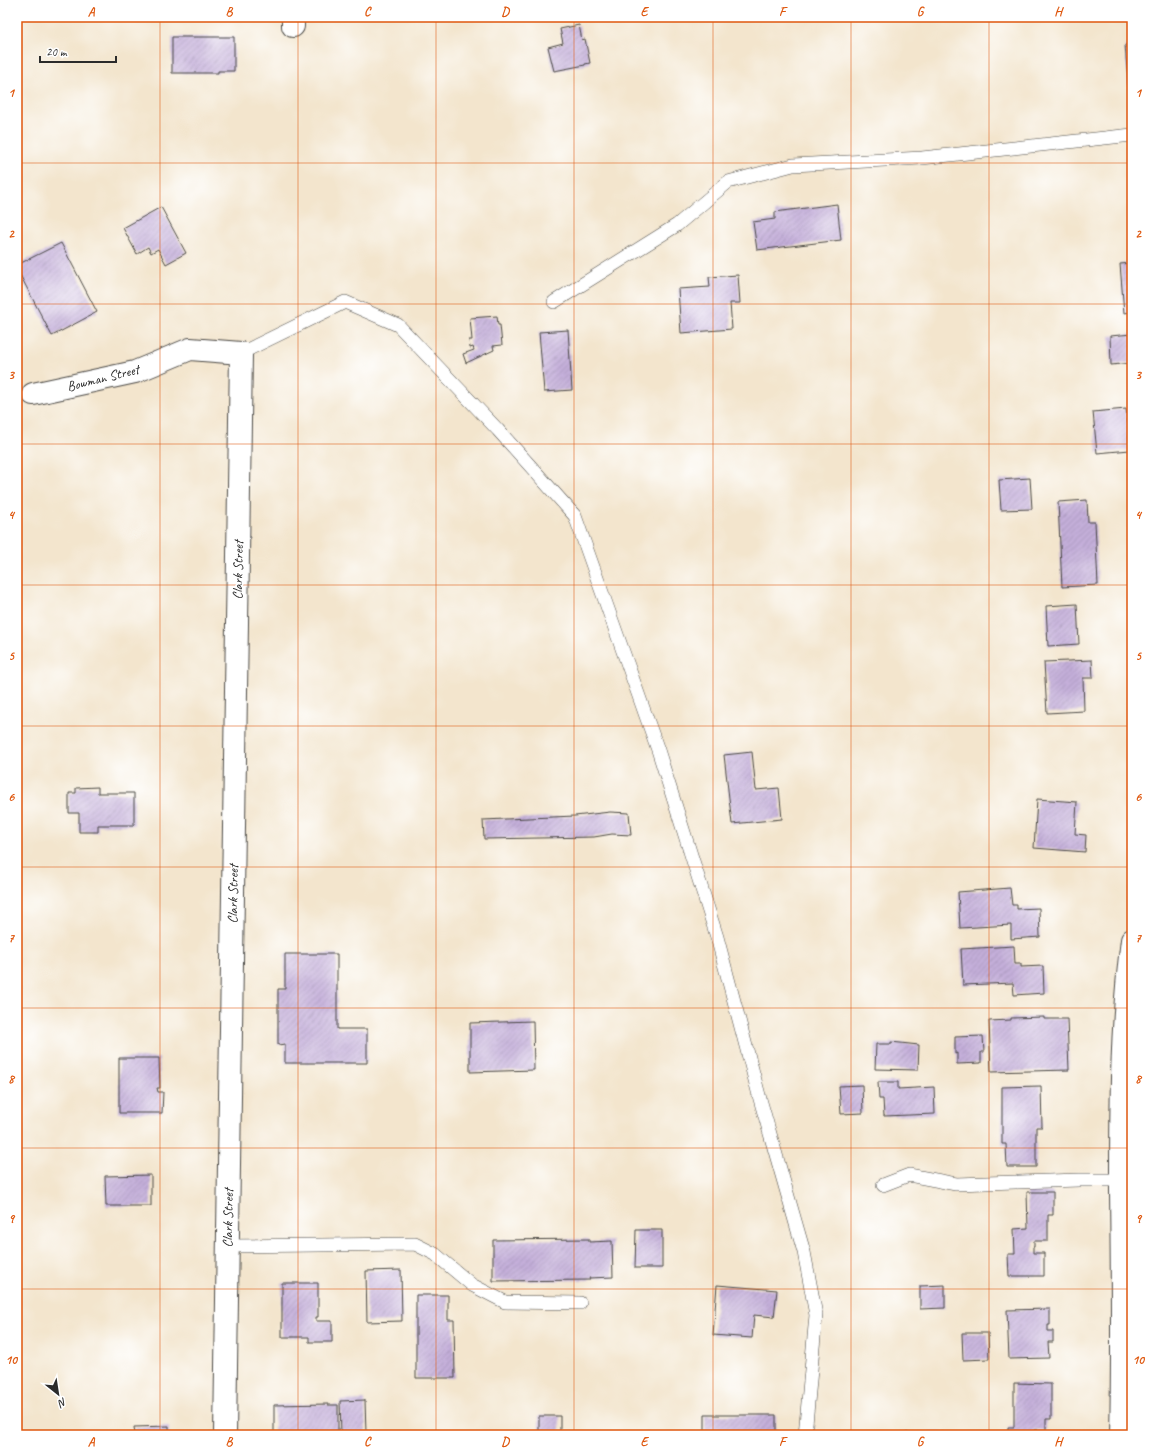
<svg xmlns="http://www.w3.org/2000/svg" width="1149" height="1452" font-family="Caveat,sans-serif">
<defs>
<pattern id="building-hatch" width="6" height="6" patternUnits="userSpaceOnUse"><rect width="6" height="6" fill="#c4afda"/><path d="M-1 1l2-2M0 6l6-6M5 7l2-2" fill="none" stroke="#9f8fb1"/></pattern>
</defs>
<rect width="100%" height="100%" fill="#fff"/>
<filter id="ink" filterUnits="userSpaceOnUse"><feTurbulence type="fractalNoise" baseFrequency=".025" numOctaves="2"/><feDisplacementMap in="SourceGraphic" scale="8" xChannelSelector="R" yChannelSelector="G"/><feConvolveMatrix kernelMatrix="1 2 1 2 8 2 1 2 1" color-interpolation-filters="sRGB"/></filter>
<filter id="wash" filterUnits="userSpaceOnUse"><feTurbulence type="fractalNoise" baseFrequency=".012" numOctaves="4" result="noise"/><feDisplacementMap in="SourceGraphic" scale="16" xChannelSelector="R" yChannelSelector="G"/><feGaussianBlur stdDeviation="0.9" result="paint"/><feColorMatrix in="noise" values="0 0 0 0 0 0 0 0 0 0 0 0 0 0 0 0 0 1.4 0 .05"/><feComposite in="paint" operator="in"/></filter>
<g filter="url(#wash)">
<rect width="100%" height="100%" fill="#f3e5cd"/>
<g id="blocks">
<!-- building -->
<path fill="url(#building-hatch)" d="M579,25L582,40L585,39L590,63L585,64V65L554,71L548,47L563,43L560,29Z
M172,37H234V71H218V73H172Z
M1132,44V105H1130L1125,45Z
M837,204L841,240L757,250L753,222L775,219V212Z
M161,207L186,253L166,264L158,249L151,253L148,247L137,254L123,228Z
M61,243L97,312L52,336L17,269V265Z
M1132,263V312L1124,313L1120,264Z
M738,275L740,303H730L732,329L681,333L678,289L710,287L709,277Z
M497,316L498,325H500L502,345L493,346L494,350L466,363L463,354L474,350L473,347L470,348L469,340H472L470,318Z
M568,330L572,390L544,392L539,332Z
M1132,334V363L1111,365L1110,336Z
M1126,409L1128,423L1132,422V435H1129L1130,450L1097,453L1093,412Z
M1030,478L1032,509L1001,510L999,480Z
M1087,500L1088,522H1095L1098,585L1062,587L1058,502Z
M1077,604L1079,644L1048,646L1046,606Z
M1092,660L1093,678H1083L1084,711L1047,713L1044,662Z
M752,752L756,790L779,788L782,819L732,824L724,755Z
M98,787V793H134V825H98V832H79V813H69V793H76V788Z
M1037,799L1077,802L1075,834L1086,835L1085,852L1034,848Z
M610,812L629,813L631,835L612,834L594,837L484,839L483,820L575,816Z
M1010,888L1012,905H1017V909L1039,908L1040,937L1011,939V925L960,928L958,892Z
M1014,946L1015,964H1021V967L1043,966L1044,993L1014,995L1013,983L963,985L961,949Z
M285,954H337V1029H367V1063H285V1044L278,1045V989H285Z
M1044,1017V1019H1067L1069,1070L991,1072L989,1021L1011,1020V1018Z
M533,1021L534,1070L470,1072V1023Z
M983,1036L984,1052H981V1063L957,1064V1053L955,1054V1037Z
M891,1042L919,1045L918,1070L875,1069L876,1044H891Z
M119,1058H159L160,1088H157L158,1092H163L162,1113H119Z
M878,1082H898V1089L934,1087L935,1114L884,1116L883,1099H879Z
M862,1085L863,1113L841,1114L839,1086Z
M1041,1086L1042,1127H1036V1167H1007L1006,1144H1002V1087Z
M151,1175V1206H106L105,1176Z
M1027,1192H1053V1215H1048V1241H1034V1247H1033V1253H1044V1276H1009L1008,1254H1015L1014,1229L1028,1228Z
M636,1230H662V1268H635Z
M589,1239V1242L612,1241L613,1277L589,1278L590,1280L493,1281V1240Z
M401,1270L402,1321L367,1322L366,1271Z
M282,1283H318V1317H316V1321H332V1342H309V1337H282Z
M717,1285L777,1290L774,1317L754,1315L752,1338L713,1335Z
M945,1285V1308L920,1309V1286Z
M416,1295H448V1320H454L455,1378H416Z
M1050,1309V1325H1048V1331H1053V1342H1048L1049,1358L1009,1359L1007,1310Z
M962,1333H988L989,1359L963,1360Z
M1014,1383L1051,1384V1419H1046V1430H1034V1435H1008V1427H1014Z
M365,1400L366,1433L341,1434L340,1401Z
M328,1404V1405H338V1431L328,1432V1433L274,1434V1405Z
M705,1415H776V1435H705Z
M539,1416H560V1435H539Z
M169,1426V1435H135L134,1427Z
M578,1432H655V1435H578Z
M942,1432V1435H897V1433Z"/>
</g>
</g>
<g filter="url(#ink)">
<use href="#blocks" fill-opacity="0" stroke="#494743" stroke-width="1"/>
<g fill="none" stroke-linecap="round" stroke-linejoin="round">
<!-- lane casing -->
<g stroke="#494743" stroke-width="14">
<path id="lane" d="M554,302L677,225L728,182L793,165L922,158L1132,135
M241,353L345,302L398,325L498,430L575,516L658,750L717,937L760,1099L804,1252L816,1315L805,1435
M883,1185L909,1175L956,1184L1079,1180H1121
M227,1246L415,1244L435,1254L472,1285L505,1302L580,1303"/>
</g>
<!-- street casing -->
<g stroke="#494743" stroke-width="24">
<path id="street" d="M293,17V26
M33,394L135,372L190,349L241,353L225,1435"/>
</g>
<!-- secondary casing -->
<g stroke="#494743" stroke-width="24">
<path id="secondary" d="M1121,1435C1123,1353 1122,1272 1121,1190C1121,1107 1121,1023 1132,940"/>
</g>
<!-- lane -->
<use href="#lane" stroke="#fff" stroke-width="13"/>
<!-- street -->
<use href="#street" stroke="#fff" stroke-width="22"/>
<!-- secondary -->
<use href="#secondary" stroke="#fff" stroke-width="22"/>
</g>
</g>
<!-- grid -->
<path fill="none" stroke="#df570e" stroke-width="1" stroke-opacity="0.55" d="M160,17V1435M298,17V1435M436,17V1435M574,17V1435M713,17V1435M851,17V1435M989,17V1435M17,163H1132M17,304H1132M17,444H1132M17,585H1132M17,726H1132M17,867H1132M17,1008H1132M17,1148H1132M17,1289H1132"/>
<g text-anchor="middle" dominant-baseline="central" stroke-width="3.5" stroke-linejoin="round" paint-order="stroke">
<!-- street labels -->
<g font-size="14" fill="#2b2b2b" stroke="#fff">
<text transform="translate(103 378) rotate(-14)">Bowman Street</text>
<text transform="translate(238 570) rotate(-89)">Clark Street</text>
<text transform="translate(233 894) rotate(-89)">Clark Street</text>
<text transform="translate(228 1218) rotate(-89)">Clark Street</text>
</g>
</g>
<!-- margin -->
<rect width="1149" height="1452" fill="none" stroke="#fff" stroke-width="44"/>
<!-- north arrow -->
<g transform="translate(58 1394) rotate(150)" stroke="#ffffff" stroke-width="3" paint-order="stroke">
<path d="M0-3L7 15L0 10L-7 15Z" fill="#2b2b2b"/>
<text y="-6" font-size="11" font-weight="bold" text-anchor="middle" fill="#2b2b2b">N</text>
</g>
<!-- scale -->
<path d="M40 56v6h76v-6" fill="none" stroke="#2b2b2b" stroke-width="2"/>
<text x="46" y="56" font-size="12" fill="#2b2b2b" stroke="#ffffff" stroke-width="3" paint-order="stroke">20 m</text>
<rect x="22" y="22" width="1105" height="1408" fill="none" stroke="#df570e" stroke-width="1.5"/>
<g font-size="13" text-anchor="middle" font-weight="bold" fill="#df570e">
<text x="91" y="16">A</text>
<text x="229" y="16">B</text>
<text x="367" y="16">C</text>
<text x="505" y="16">D</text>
<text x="644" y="16">E</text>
<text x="782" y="16">F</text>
<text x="920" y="16">G</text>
<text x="1058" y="16">H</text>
<text x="11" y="97">1</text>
<text x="1138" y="97">1</text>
<text x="11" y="238">2</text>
<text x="1138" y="238">2</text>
<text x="11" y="379">3</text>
<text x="1138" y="379">3</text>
<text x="11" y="519">4</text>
<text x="1138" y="519">4</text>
<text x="11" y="660">5</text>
<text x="1138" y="660">5</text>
<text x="11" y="801">6</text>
<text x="1138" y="801">6</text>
<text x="11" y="942">7</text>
<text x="1138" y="942">7</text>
<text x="11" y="1083">8</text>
<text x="1138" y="1083">8</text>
<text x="11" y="1223">9</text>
<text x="1138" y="1223">9</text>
<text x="11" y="1364">10</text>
<text x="1138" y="1364">10</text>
<text x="91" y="1446">A</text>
<text x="229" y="1446">B</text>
<text x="367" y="1446">C</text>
<text x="505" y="1446">D</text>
<text x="644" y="1446">E</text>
<text x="782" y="1446">F</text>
<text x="920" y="1446">G</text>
<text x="1058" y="1446">H</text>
</g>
</svg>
